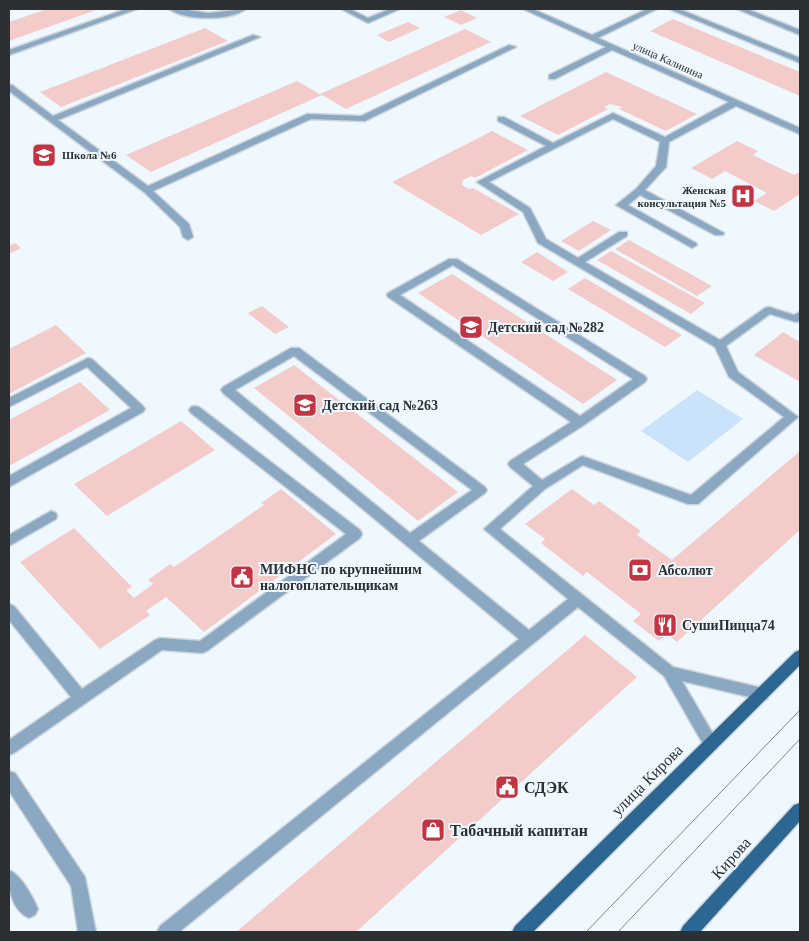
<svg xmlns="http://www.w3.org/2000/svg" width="809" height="941" font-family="'Times New Roman',serif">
<rect width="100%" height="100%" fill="#f0f8ff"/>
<!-- green -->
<path fill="#c9e3fa" d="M697,390L743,419L688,462L641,431Z"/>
<!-- building -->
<path fill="#f3ccca" d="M47,9H99L9,41V22Z
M461,10L477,18L461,25L444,17Z
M673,19L800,72V96L650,31Z
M408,22L420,28L389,42L377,35Z
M205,28L228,41L61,107L40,92Z
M465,29L491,42L346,109L322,95L151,172L126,155L297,81L320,94Z
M606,72L697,114L666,131L619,109L622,107L610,104L604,107L608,109L558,135L520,116Z
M492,131L528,150L475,178L471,176L463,180L462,185L469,189L473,188L519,214L481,235L392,182Z
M737,141L758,151L753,155L794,175L800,172V194L774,211L754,201L767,193L725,171L712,179L691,168Z
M593,221L611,230L579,251L561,241Z
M629,240L712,286L697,296L615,249Z
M15,243L21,248L9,254V246Z
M611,251L705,303L691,314L597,260Z
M537,252L568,272L553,281L521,262Z
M452,274L617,380L583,404L418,293Z
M585,278L661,323L682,335L665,347L568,289Z
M262,306L289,327L275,334L248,313Z
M56,325L86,353L9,394V349Z
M783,332L800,342V382L754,355Z
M294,365L458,492L418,521L254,388Z
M80,382L110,410L9,466V420Z
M181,421L215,450L107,516L74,484Z
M800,451V530L677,642L667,634L659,641L633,621L641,614L587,572L583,576L541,543L545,539L525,524L572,489L594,505L599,501L641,531L637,535L672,560Z
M281,489L336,534L204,632L166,597L146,611L150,615L100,649L20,562L74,528L132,587L126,590L134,598L153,584L148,580L170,564L174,567L264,505L261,503Z
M585,635L637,677L356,932H236Z"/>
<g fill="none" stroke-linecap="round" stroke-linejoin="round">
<!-- minor casing -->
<g stroke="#cdd4da" stroke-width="3">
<path id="minor" d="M126,9H137L9,55V50Z
M169,9H181L208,13L246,9C230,21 186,21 169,9Z
M341,9H350L368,18L390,9H400L368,23Z
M523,9H533L592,35L647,9H657L598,38L800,128V134L797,133L736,106L669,142L666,167L645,190L724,233L723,235H715L640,195L628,205L696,243L697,245L692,248L616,205L636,189L656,166L660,142L613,119L489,182L530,208L546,239L578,258L619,232H627V236L585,262L720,340L765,308L769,307L794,315L800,312V321L796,322L770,314L726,346L738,372L798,417L698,504H688L583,465L545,489L500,529L673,667L762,688L767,689L769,694L767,699L762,700L682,681L719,744L716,749L711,751L706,749L664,676L578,607L179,932H157L160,926L519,639L223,393L221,390L223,387L291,348H299L485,487L487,490L485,493L419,541L529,630L568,599L484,529L533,486L510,467L508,464L510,461L571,422L388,297L387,295L388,293L449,259H457L645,376L647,379L645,382L584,425L523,464L542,480L582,456L691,495L784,417L729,377L715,347L538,243L523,212L477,182L546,146L498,121V117H504L553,143L613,113L665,137L729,102L612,50L555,79H549V75L606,47ZM453,265L633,379L580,416L400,295ZM294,356L472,490L410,533L235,390Z
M669,9H679L800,58V63Z
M737,9H747L800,30V35Z
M253,35L260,37L58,120L148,186L307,114L361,116L509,45L516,47L365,121L311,119L153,191L189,224L193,237L188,240L183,237L180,227L144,192L9,91V85H12L53,116Z
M88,358L92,359L143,406L145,409L143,412L9,487V476L131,408L87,367L9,407V398Z
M195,406L199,407L360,530L362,534L360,538L207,651L202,653L162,650L14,753L9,755V740L71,697L9,620V604L14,606L82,689L155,640L160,638L200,641L346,534L191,413L189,410L191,407Z
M51,511L56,513L57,516L56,519L9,546V535Z
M9,771L15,773L85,877L96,932H78L71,886L9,791Z
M9,870C21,875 33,897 38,909L35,915L29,918C11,910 8,887 9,870Z"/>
</g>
<!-- major casing -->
<g stroke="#cdd4da" stroke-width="3">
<path id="major" d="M800,650V665L533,932H512L515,926L795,652Z
M800,803V821L700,932H680L683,926L794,805Z"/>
</g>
<!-- minor -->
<use href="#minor" fill="#8ba8c2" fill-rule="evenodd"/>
<!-- major -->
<use href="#major" fill="#2c6693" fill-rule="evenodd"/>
<!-- tram -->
<path stroke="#81868b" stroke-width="1" d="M586,932L800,710
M618,932L800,739"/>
</g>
<!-- icons -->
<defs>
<g id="school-square" transform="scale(1.25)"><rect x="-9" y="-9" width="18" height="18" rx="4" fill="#c33341" stroke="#f0f8ff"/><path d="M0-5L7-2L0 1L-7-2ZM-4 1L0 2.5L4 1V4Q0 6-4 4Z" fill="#fff"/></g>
<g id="hospital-square" transform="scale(1.25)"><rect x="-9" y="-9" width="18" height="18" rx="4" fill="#c33341" stroke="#f0f8ff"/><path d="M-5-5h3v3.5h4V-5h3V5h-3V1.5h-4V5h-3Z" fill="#fff"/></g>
<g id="bank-square" transform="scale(1.25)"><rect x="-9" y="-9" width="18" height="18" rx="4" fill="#c33341" stroke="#f0f8ff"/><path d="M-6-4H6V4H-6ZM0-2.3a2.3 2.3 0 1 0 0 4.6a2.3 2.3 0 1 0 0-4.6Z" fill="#fff"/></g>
<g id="civic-square" transform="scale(1.25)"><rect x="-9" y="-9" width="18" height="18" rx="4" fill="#c33341" stroke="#f0f8ff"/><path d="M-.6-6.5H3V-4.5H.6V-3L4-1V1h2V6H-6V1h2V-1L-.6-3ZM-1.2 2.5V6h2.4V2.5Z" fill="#fff"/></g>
<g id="restaurant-square" transform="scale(1.25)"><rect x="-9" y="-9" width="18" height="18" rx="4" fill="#c33341" stroke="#f0f8ff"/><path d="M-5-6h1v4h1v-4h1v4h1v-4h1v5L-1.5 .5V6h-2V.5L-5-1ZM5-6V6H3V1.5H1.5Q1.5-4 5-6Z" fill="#fff"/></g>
<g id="shop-square" transform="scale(1.25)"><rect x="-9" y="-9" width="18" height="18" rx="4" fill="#c33341" stroke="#f0f8ff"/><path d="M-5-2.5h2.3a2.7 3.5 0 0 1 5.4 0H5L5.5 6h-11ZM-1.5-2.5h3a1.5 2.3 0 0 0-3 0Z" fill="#fff"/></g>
</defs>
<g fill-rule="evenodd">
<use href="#school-square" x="44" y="155"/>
<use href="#hospital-square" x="743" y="196"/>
<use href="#school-square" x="471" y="327"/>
<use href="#school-square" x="305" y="405"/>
<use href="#bank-square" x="640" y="570"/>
<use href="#civic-square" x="242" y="577"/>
<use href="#restaurant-square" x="665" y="625"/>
<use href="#civic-square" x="507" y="787"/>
<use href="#shop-square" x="433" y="830"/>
</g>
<g text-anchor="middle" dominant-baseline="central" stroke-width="4" stroke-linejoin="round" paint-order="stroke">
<!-- far-street labels -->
<g font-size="11" fill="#2c3033" stroke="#f0f8ff">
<text transform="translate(668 60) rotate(24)">улица Калинина</text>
</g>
<!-- far-poi labels -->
<g font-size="11" font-weight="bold" fill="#2c3033" stroke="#f0f8ff" text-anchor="start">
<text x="62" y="155">Школа №6</text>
<text x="726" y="190" text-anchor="end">Женская<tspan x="726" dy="13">консультация №5</tspan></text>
</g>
<!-- poi labels -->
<g font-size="14" font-weight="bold" fill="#2c3033" stroke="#f0f8ff" text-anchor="start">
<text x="488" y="327">Детский сад №282</text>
<text x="322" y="405">Детский сад №263</text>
<text x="260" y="569">МИФНС по крупнейшим<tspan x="260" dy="16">налогоплательщикам</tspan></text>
<text x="658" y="570">Абсолют</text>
<text x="682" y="625">СушиПицца74</text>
</g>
<!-- near-street labels -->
<g font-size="16" fill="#2c3033" stroke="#f0f8ff">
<text transform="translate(647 780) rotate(-45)">улица Кирова</text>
<text transform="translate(731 858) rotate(-48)">Кирова</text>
</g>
<!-- near-poi labels -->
<g font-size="16" font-weight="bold" fill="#2c3033" stroke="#f0f8ff" text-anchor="start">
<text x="524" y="787">СДЭК</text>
<text x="450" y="830">Табачный капитан</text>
</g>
</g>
<!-- border -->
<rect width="809" height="941" fill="none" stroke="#2c3033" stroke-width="20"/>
</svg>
